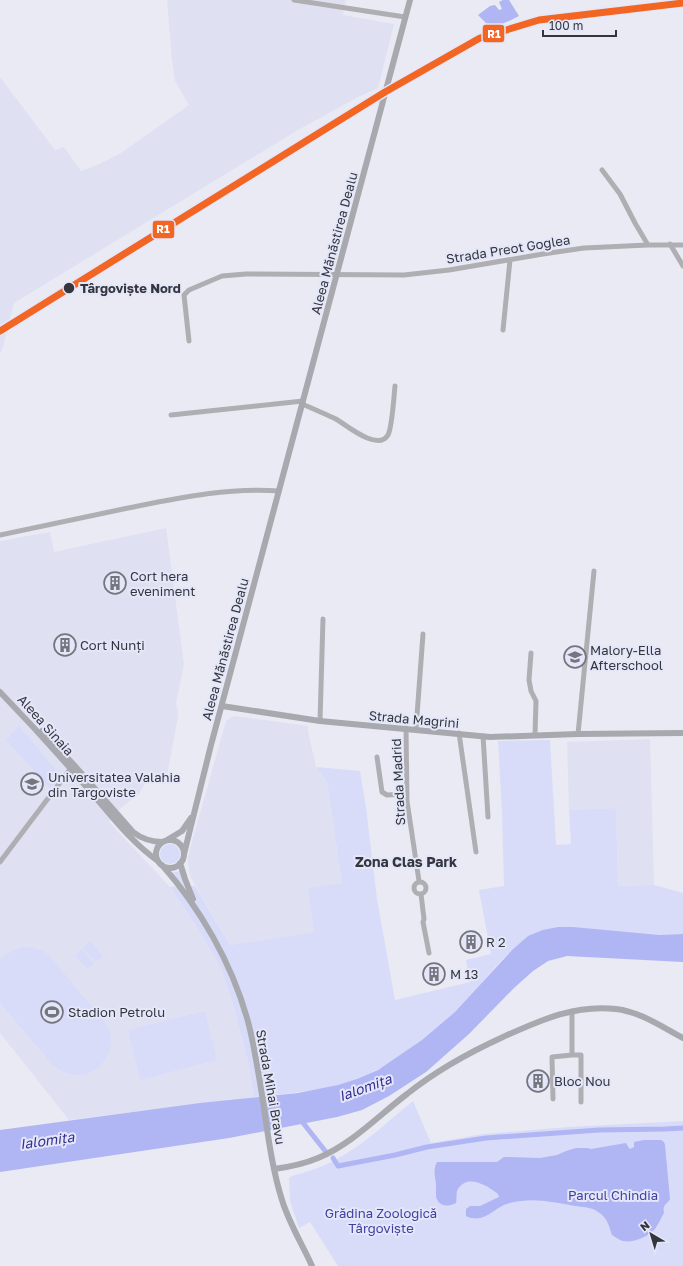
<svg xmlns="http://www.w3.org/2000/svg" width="683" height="1266" font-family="'Golos Text',sans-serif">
<rect width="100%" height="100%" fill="#e9eaf4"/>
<!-- built -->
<path fill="#dfe1f3" d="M167,0H346L343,15L394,24L378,88L358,97L298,130L14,303L3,347L0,354V77L55,150L64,147L81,171L97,165L121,153L189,105L175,81L172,60Z
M166,528L184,664L176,704L178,711V717L167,775L147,772L146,782L139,794L121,808L109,822L170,887L195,924L221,968L234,1008L248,1062L254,1097L69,1120L0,1033V541L50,532L54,552Z
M235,716L308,726V731L316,767L327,782L342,883L314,932L230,945L190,876L188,863V856L226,721L230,718Z
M650,739L654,885L618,886L616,808L569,810L567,742Z"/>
<!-- green -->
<path fill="#d8dcf9" d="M19,726L61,776L53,786L49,787L6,740Z
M550,740L556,845L571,844L569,810L616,808L618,886L654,885L683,893V934L659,935L528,936C523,941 517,945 512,950C491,969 475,993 455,1012C423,1042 380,1075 338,1085C310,1092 282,1094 254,1097L248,1062L234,1008L221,968L195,924L170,887L181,886L171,873L179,871L181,869L185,886H195L230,945L314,932L308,888L342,883L327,782L316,767L360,771L366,807L377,899L395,1000L470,982L466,960L491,954L479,890L504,886L502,812L498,741Z
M160 854a10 10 0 1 1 20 0a10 10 0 1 1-20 0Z
M90,941L103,956L96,962L83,948Z
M23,947C33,947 40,949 48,954L104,1021C107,1026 111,1032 111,1038C113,1057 96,1076 77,1075C67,1075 59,1070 52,1064L0,1003V959L15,949Z
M82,949L94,963L87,969L75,955Z
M205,1011L217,1060L140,1080L128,1030Z
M413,1101L431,1143L483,1134L568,1127L683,1121V1266H338L310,1222L299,1228L290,1201L289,1178L292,1176C306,1172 321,1168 335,1160C364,1145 388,1121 413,1101Z"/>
<!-- water -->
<path fill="#b0b5f4" d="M503,0H509L519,16L509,21L491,28L478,15L490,6L495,5L499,10L502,9L499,2Z
M558,927H573L659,935L683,934V962L567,956L548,961L533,971L514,988L469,1034L426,1072L389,1096L362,1110L337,1117L229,1138L0,1172V1130L200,1103L298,1093L338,1085L357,1079L378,1070L422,1040L455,1012L512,950L528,936L543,930Z
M644,1140H661L664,1142L665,1145L670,1199C667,1205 662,1204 664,1213C661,1218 658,1225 655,1229C648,1237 633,1243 623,1241C619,1240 616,1237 612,1235C609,1226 607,1217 598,1212C592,1207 582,1207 575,1206C554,1202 531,1197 510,1203C493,1207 485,1225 466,1216V1209L470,1206H480L499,1197L498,1194C488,1186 466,1172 457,1191C456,1195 457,1199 456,1203C449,1207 439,1207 436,1197C436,1193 436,1188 436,1184C435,1176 433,1169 437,1162H497L504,1157L540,1158L557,1155L566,1151L576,1148H588L591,1149L626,1143L629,1148L630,1149L634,1147V1142Z"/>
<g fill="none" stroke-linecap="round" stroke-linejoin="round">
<!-- canal -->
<path stroke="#b0b5f4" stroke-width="5" d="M300,1119L326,1152
M333,1158L338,1166L395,1155L427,1147L486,1138L599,1130L665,1129L683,1128"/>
<!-- minor -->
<path stroke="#afafb3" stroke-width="5" d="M294,0L405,17
M602,170L620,194L635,223L648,245
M670,244L683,266
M503,330L510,260
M189,341L184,295L189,290L222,276L246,274L404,275L449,270L543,254L584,248L648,245H683
M302,404C314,409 325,414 336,419C346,425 378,452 388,435C392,428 394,396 395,386
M171,415L303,401
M0,535C43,526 86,517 128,508C178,498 229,487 279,491
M531,653L529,680L531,691L536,701L535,735
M320,721L323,619
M406,728L407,801L419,881
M416,729L423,634
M459,733L476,852
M578,734L594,571
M483,736L488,817
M377,757L382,792L387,795L407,794
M0,862L71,768
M414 888a6 6 0 1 1 12 0a6 6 0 1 1-12 0Z
M421,894L424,919L423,922L429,953
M572,1055H581V1102
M553,1099L552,1057L572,1055V1011"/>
<!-- major -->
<path stroke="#a8a9ae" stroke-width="6" d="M0,692C31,724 61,757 90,791C111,815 131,842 158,861
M222,706L320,721L490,737L578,734L683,733
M42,731L74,765L133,832C142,839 153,842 163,842
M167,840L182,831L191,818
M156 854a14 14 0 1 1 28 0a14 14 0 1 1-28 0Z
M184,854L211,745L410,0
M180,863L185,879L193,899
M162,865C200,908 231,962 247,1018C252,1035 255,1054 258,1071C266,1114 269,1159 282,1200C289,1223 302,1244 312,1266
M274,1169C289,1167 304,1164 318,1158C352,1144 378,1116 407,1094C437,1070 468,1053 503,1037C539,1021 575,1004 616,1009C641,1012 662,1027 683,1038"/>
<!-- rail-1 casing -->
<g stroke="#e4e7f9" stroke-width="10">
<path id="rail-1" d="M0,331L385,92L480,38L539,20L683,3"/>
</g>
<!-- rail-1 -->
<use href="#rail-1" stroke="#f26522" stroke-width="7"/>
</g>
<!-- icons -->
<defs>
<g id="building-ring" transform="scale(1.15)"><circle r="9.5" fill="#e4e7f9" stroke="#74757d" stroke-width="1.5"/><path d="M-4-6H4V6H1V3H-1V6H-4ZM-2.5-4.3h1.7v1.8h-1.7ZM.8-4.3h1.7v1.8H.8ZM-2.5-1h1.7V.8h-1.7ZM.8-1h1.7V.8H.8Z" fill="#74757d"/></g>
<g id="school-ring" transform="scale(1.15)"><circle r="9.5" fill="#e4e7f9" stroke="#74757d" stroke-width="1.5"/><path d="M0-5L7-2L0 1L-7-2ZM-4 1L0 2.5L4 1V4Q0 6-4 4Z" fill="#74757d"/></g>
<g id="university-ring" transform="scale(1.15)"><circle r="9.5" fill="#e4e7f9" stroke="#74757d" stroke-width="1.5"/><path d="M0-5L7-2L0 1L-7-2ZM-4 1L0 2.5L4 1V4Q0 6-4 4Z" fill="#74757d"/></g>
<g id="stadium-ring" transform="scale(1.15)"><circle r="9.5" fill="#e4e7f9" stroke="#74757d" stroke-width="1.5"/><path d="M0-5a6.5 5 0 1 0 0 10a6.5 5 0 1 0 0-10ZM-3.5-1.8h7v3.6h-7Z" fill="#74757d"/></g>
</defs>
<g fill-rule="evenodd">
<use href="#building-ring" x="115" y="583"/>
<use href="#building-ring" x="65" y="645"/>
<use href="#school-ring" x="575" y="657"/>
<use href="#university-ring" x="32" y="784"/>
<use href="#building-ring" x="471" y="942"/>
<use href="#building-ring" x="434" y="974"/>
<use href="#stadium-ring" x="52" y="1012"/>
<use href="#building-ring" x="538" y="1081"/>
</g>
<!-- markers -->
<circle fill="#35363d" stroke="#e4e7f9" stroke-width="1.5" cx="69" cy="288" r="6"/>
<g text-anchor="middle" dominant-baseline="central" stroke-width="4" stroke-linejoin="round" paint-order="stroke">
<!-- street labels -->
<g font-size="13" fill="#35363d" stroke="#e4e7f9">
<text transform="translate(334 243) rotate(-75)">Aleea Mănăstirea Dealu</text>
<text transform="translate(508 249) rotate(-9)">Strada Preot Goglea</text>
<text transform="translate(225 649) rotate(-75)">Aleea Mănăstirea Dealu</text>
<text transform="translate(414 719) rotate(5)">Strada Magrini</text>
<text transform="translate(46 725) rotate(48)">Aleea Sinaia</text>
<text transform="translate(398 782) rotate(-93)">Strada Madrid</text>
<text transform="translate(271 1087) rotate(80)">Strada Mihai Bravu</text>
</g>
<!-- stop labels -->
<g font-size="13" font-weight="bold" fill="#35363d" stroke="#e4e7f9" text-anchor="start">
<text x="80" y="288">Târgoviște Nord</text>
</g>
<!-- poi labels -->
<g font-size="13" fill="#35363d" stroke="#e4e7f9" text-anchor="start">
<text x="130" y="576">Cort hera<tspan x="130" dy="15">eveniment</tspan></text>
<text x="80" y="645">Cort Nunți</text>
<text x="590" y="650">Malory-Ella<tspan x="590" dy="15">Afterschool</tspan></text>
<text x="48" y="777">Universitatea Valahia<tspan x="48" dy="15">din Targoviste</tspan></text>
<text x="486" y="942">R 2</text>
<text x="450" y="974">M 13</text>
<text x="68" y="1012">Stadion Petrolu</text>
<text x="554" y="1081">Bloc Nou</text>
</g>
<!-- park labels -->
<g font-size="13" fill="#4340a2" stroke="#e4e7f9">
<text x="613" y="1195">Parcul Chindia</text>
<text x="381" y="1213">Grădina Zoologică<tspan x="381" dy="15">Târgoviște</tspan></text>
</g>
<!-- neighbourhood labels -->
<g font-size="14" font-weight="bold" fill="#35363d" stroke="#e4e7f9">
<text x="406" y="861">Zona Clas Park</text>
</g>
<!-- water labels -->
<g font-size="14" font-style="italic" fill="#362f90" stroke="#e4e7f9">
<text transform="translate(365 1087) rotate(-20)">Ialomița</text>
<text transform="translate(47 1140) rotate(-8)">Ialomița</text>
</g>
</g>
<g stroke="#e4e7f9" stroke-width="1.5">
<rect x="482" y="24" width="23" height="19" rx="4" fill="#f26522"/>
<rect x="152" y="220" width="23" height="19" rx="4" fill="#f26522"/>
</g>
<g font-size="11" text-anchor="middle" font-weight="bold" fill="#fff">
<text x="494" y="38">R1</text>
<text x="163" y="233">R1</text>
</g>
<!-- north arrow -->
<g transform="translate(651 1234) rotate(322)" stroke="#e4e7f9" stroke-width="3" paint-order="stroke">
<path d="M0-3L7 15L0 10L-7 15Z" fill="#35363d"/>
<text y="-6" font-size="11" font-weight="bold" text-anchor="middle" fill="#35363d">N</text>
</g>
<!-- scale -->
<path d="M543 30v6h73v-6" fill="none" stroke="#35363d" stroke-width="2"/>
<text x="549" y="30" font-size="12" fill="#35363d" stroke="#e4e7f9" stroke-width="3" paint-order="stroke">100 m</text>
</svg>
